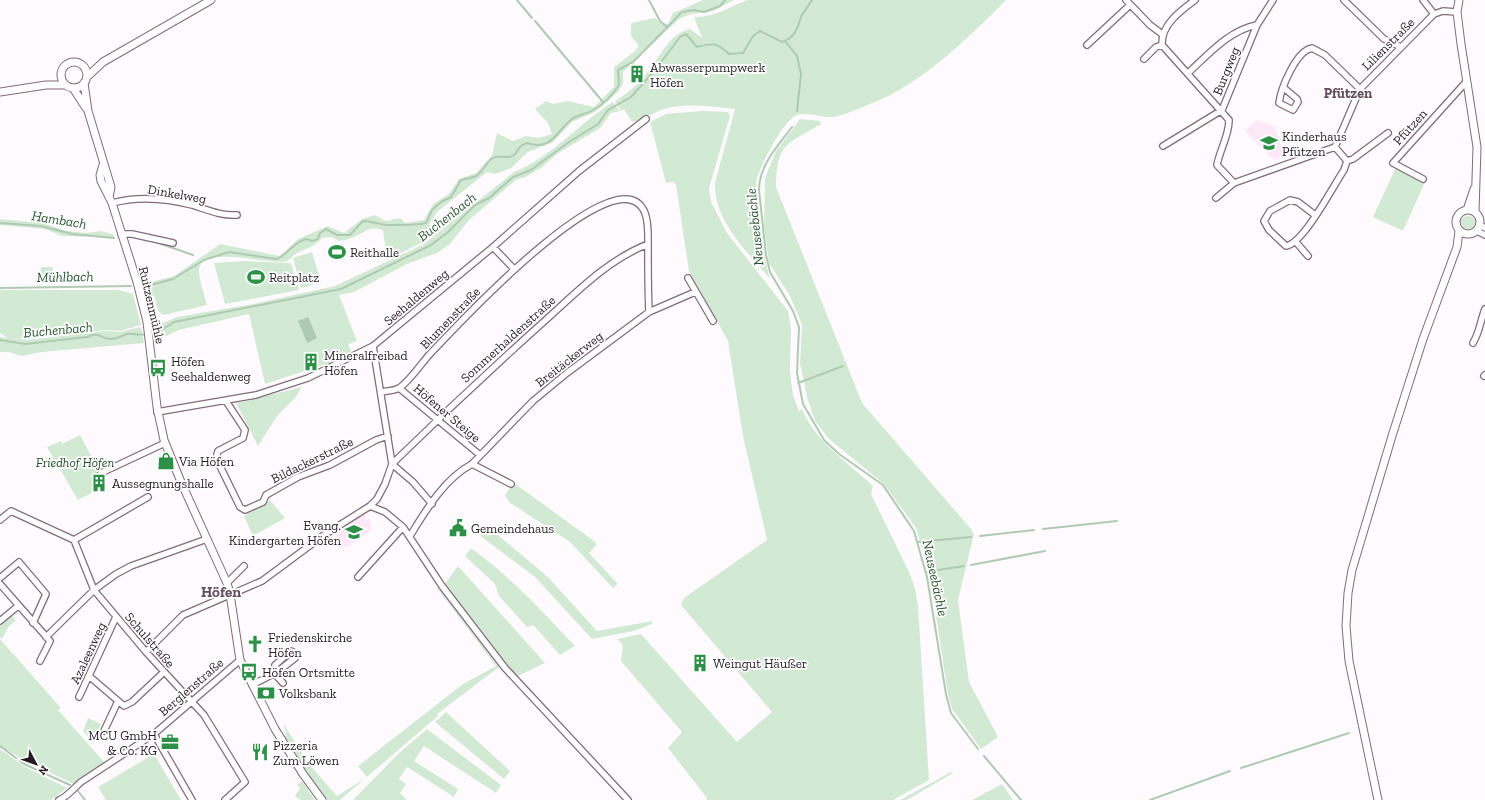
<svg xmlns="http://www.w3.org/2000/svg" width="1485" height="800" font-family="'Zilla Slab',serif">
<rect width="100%" height="100%" fill="#fffafd"/>
<!-- built -->
<path fill="#fce8f6" d="M1257,120L1274,126L1285,156L1274,160L1245,131Z
M365,514L366,520L370,519L372,530L345,548L335,534Z"/>
<!-- green -->
<path fill="#d2ead4" d="M703,0H734L713,11L691,14L679,19L623,72V84L618,92L595,112L572,122L553,142L528,152L511,168L495,174L487,172L437,212L429,225L436,232L423,242L387,260L383,230C366,226 369,231 356,236C351,239 345,240 339,241L331,237L322,238C316,247 303,249 294,255C292,257 289,260 287,261C271,266 203,244 199,269C198,277 205,296 207,305L164,315L158,311L154,295L151,298L155,314L153,318L150,315L143,284L174,276L220,244L280,256L298,239L328,226L344,233L362,219L375,215L385,221L400,218L406,223L424,220L433,204L449,194L459,179L476,173L492,155L497,133L513,141L526,136L539,138L552,134L548,123L535,109L546,101L554,104L568,101L594,107L614,87V67L634,52L639,46L631,36V23L655,18L661,23L668,24L673,13Z
M748,0H1006C967,39 921,85 870,104C860,108 839,118 829,117C817,117 801,109 791,119C779,130 760,166 756,182L765,259L770,279C747,251 714,221 715,183L735,109C712,107 683,102 661,110C651,114 642,121 632,122L624,109L621,111L615,101C629,93 639,83 649,70C662,54 669,34 690,29L702,38L694,17C714,18 730,6 748,0Z
M613,102L620,111L611,113L600,128L557,154L541,168L526,177L516,180L469,220L450,244L437,253L407,264L354,292L339,295L357,341L348,344L352,353L335,361L265,384L249,314L179,330L155,341L153,327L177,317L253,304L335,286L424,244L514,172C552,157 579,123 613,102Z
M702,111L728,112L730,116L709,188L711,202L727,233L788,311L791,328L790,372L793,395L799,411L802,409C816,443 848,462 873,486L871,494L910,574L915,588L918,606L929,780L893,800H706L707,798L668,748L682,732L621,661L623,645L617,639L641,634L737,742L772,712L681,605L684,598L767,540L743,436L728,341L689,271L676,185L673,182L666,183L650,122L666,114Z
M800,119L820,121L821,124C786,145 777,143 776,187L862,403L971,529L974,534L958,600L969,682L997,735V738L981,749L952,709L948,694L930,576L916,528L884,484L829,439L815,421L807,397L800,363L802,325L790,296L769,263L764,227L765,178L776,151Z
M1397,165L1426,180L1403,231L1373,217Z
M1460 224a8 8 0 1 1 16 0a8 8 0 1 1-16 0Z
M0,219L42,223L67,231L86,233L101,231L113,234L115,239L99,237L62,236L45,229L0,225Z
M312,252L321,282L301,288L293,258Z
M245,261L291,263L299,290L225,304L214,263Z
M41,267H53L52,282H39Z
M0,290H119L133,294L141,325L120,331L106,330L27,339L8,338L0,333Z
M141,327L144,343L42,352L22,356L8,352H0V337L27,340L106,331L120,332Z
M302,387L295,398L277,416L258,446L236,403Z
M80,435L107,485L78,500L47,447L61,441L62,444Z
M514,483L594,541L597,544L589,553L618,584L613,588L570,542L509,502L505,495Z
M270,500L285,518L253,536L244,516Z
M486,525L548,577L597,631L652,621V624L634,631L592,639L535,577L479,535Z
M471,548C511,577 541,610 575,646L560,655L533,625L527,627L499,596L495,584L465,556Z
M458,566L545,663L518,676L513,675L444,585Z
M440,587L499,667L437,714L438,716L340,800H327L284,740L286,733L283,723L308,763L337,796L367,777L358,766L463,684L496,666L437,588Z
M11,615L16,620L9,626L2,639L0,637V624Z
M0,639L61,708L58,710L105,763L74,784L24,760L0,746Z
M446,712L510,771L504,779L435,722Z
M88,718L101,724L94,742L83,731Z
M427,729L501,785L496,793L424,746L414,761L458,789L454,797L407,767L399,779L406,784L400,793L407,800H353L399,753Z
M0,749L25,767L67,788L51,800H0Z
M154,754L181,800H106L98,787Z
M951,772L953,773L907,800H900Z
M302,781L315,800H301L295,796L300,788L297,785Z
M1002,784L1013,800H972Z"/>
<!-- water -->
<path fill="#afcab2" d="M308,317L317,338L307,343L298,321Z"/>
<g fill="none" stroke-linecap="round" stroke-linejoin="round">
<!-- stream -->
<path stroke="#afcab2" stroke-width="2" d="M517,0L532,18
M649,0L660,21L667,27
M535,21L603,102
M785,41L797,56L801,74L797,111
M792,127C778,146 759,165 759,190L766,255L770,272L793,311L799,327L797,373L803,404L824,440L839,454L883,485L914,531L927,577L946,694L951,713L978,749
M0,223L41,226L72,234L114,238
M150,240L193,255
M151,285L173,279L204,260L229,252L276,259C287,256 292,243 306,239L312,241L318,239L320,233L326,229L337,235H350L363,221C372,221 380,225 388,225C395,225 420,225 426,223L432,210L441,202L451,197L461,180C466,179 472,178 476,176C483,172 486,162 493,158C500,154 508,160 514,155C520,149 518,146 527,143C552,152 557,130 572,119C579,114 588,114 595,109C604,104 613,94 619,85L618,70L633,62L641,54L682,12L694,10L704,12L720,6L725,0
M0,288L131,286
M151,333L160,331L174,322L341,289L431,245L448,232L475,205L489,198L513,177L531,170L566,144L598,124L608,110L631,97L656,69L680,37L686,34L697,47C713,43 716,42 729,54L743,53L753,36L760,31L782,42C795,38 797,29 801,17C804,11 809,5 812,0
M0,340L25,344L87,337C100,331 100,339 111,339C118,339 121,336 127,334C133,333 140,336 146,334
M798,383L843,366
M1043,529L1117,521
M980,536L1034,530
M917,542L971,537
M971,565L1045,551
M926,572L964,566
M0,746L24,764L70,785
M984,756L1021,800
M1241,768L1349,733
M78,791L85,800
M1150,800L1230,771"/>
<!-- minor casing -->
<g stroke="#826b7b" stroke-width="8">
<path id="minor" d="M1126,0L1150,25L1162,34
M1195,0C1180,11 1161,25 1162,45L1229,120C1229,136 1220,149 1217,165L1234,183
M1344,0L1384,39L1401,47
M1423,0L1434,14
M1087,45L1130,5
M1144,59L1156,47L1162,45
M1188,73C1208,55 1229,30 1257,25
M1284,88L1297,99L1298,102L1293,110L1279,103C1281,88 1296,51 1312,48L1325,55L1360,89
M1163,146L1222,110L1257,25L1273,0
M1347,161L1353,159L1388,133
M1423,179L1393,163L1466,82
M1216,198L1234,183L1335,147L1360,89L1434,14L1443,11L1457,12
M112,203C138,196 165,198 192,205C208,210 221,216 237,215
M1315,215L1298,202L1290,200L1270,211L1264,221L1269,230L1286,246C1304,243 1333,186 1344,170L1347,161L1335,147
M1480,225L1485,228
M1477,231L1485,235
M121,234H132L173,243
M1296,242L1308,256
M493,247L514,269
M688,278L713,321
M1473,343C1480,331 1480,322 1485,309
M1484,376L1485,375
M399,388L480,455
M381,392C386,391 394,391 399,388C407,384 422,363 429,355C451,332 619,148 645,213C649,223 648,237 648,249C648,270 648,291 649,312
M226,401L245,430L243,438L218,451L216,458L240,507L245,510L263,502L266,495L298,477L330,465L376,440L388,436
M157,412L256,395L308,378L373,346L493,247L579,171L646,119
M472,464L511,484
M101,473L165,443
M432,504L413,482L392,464C440,417 489,371 539,326C573,296 605,261 648,244
M370,506L385,512L403,527L442,586L505,668L628,800
M0,520L11,511L74,540L94,590L146,652L204,715L245,782L225,800
M410,536C426,510 444,479 472,464L533,401L567,373L649,312L695,292
M74,540L148,497
M358,577L403,527
M0,578L19,562L46,594L33,623
M227,583L244,566
M0,584L50,641L40,661
M0,621L18,606
M46,637L94,590L116,574L131,566L207,539
M146,652L183,615L262,581L324,535L370,506L377,499L385,484L392,464L373,346
M274,673L283,683
M89,676L124,706L132,702L164,672
M252,685L277,672L295,658V653L291,651L275,665L277,672
M79,697L116,617
M104,731L118,701
M154,734L192,800
M59,800C67,797 74,788 81,782L154,734L240,660"/>
</g>
<!-- tertiary casing -->
<g stroke="#826b7b" stroke-width="9">
<path id="tertiary" d="M1459,0L1457,12L1461,44L1477,147L1475,212
M61 75a13 13 0 1 1 26 0a13 13 0 1 1-26 0Z
M87,77L103,62L211,0
M84,83L88,111L111,187L109,197
M73,88L86,108
M0,92L46,85H66
M103,165L100,175L101,181L112,203L137,282L147,322L157,407L164,440L181,482L227,583L230,594L240,660L275,729L303,774L322,800
M1456 222a12 12 0 1 1 24 0a12 12 0 1 1-24 0Z
M1467,210L1474,189
M1378,800L1349,661L1346,626L1348,593L1352,570L1392,436L1423,339L1457,247L1459,231"/>
</g>
<!-- minor -->
<use href="#minor" stroke="#fff" stroke-width="5.5"/>
<!-- tertiary -->
<use href="#tertiary" stroke="#fff" stroke-width="7"/>
</g>
<!-- icons -->
<defs>
<g id="building-bare" transform="scale(1.38)"><path d="M-4-6H4V6H1V3H-1V6H-4ZM-2.5-4.3h1.7v1.8h-1.7ZM.8-4.3h1.7v1.8H.8ZM-2.5-1h1.7V.8h-1.7ZM.8-1h1.7V.8H.8Z" fill="#2c9146" stroke="#fff" stroke-width="2.5" paint-order="stroke"/></g>
<g id="school-bare" transform="scale(1.38)"><path d="M0-5L7-2L0 1L-7-2ZM-4 1L0 2.5L4 1V4Q0 6-4 4Z" fill="#2c9146" stroke="#fff" stroke-width="2.5" paint-order="stroke"/></g>
<g id="stadium-bare" transform="scale(1.38)"><path d="M0-5a6.5 5 0 1 0 0 10a6.5 5 0 1 0 0-10ZM-3.5-1.8h7v3.6h-7Z" fill="#2c9146" stroke="#fff" stroke-width="2.5" paint-order="stroke"/></g>
<g id="bus-bare" transform="scale(1.38)"><path d="M-5-6H5V4H4V6H2V4H-2V6H-4V4H-5ZM-3.5-4V0h7V-4ZM-3.5 1.2v1.5H-2V1.2ZM2 1.2v1.5H3.5V1.2Z" fill="#2c9146" stroke="#fff" stroke-width="2.5" paint-order="stroke"/></g>
<g id="shop-bare" transform="scale(1.38)"><path d="M-5-2.5h2.3a2.7 3.5 0 0 1 5.4 0H5L5.5 6h-11ZM-1.5-2.5h3a1.5 2.3 0 0 0-3 0Z" fill="#2c9146" stroke="#fff" stroke-width="2.5" paint-order="stroke"/></g>
<g id="civic-bare" transform="scale(1.38)"><path d="M-.6-6.5H3V-4.5H.6V-3L4-1V1h2V6H-6V1h2V-1L-.6-3ZM-1.2 2.5V6h2.4V2.5Z" fill="#2c9146" stroke="#fff" stroke-width="2.5" paint-order="stroke"/></g>
<g id="church-bare" transform="scale(1.38)"><path d="M-1.2-6h2.4v3.5h3.3v2.4h-3.3V6h-2.4V-.1h-3.3v-2.4h3.3Z" fill="#2c9146" stroke="#fff" stroke-width="2.5" paint-order="stroke"/></g>
<g id="bank-bare" transform="scale(1.38)"><path d="M-6-4H6V4H-6ZM0-2.3a2.3 2.3 0 1 0 0 4.6a2.3 2.3 0 1 0 0-4.6Z" fill="#2c9146" stroke="#fff" stroke-width="2.5" paint-order="stroke"/></g>
<g id="office-bare" transform="scale(1.38)"><path d="M-6-3h4V-5.5h4V-3h4V5H-6ZM-1-4.5V-3h2v-1.5ZM-6 0V1H6V0Z" fill="#2c9146" stroke="#fff" stroke-width="2.5" paint-order="stroke"/></g>
<g id="restaurant-bare" transform="scale(1.38)"><path d="M-5-6h1v4h1v-4h1v4h1v-4h1v5L-1.5 .5V6h-2V.5L-5-1ZM5-6V6H3V1.5H1.5Q1.5-4 5-6Z" fill="#2c9146" stroke="#fff" stroke-width="2.5" paint-order="stroke"/></g>
</defs>
<g fill-rule="evenodd">
<use href="#building-bare" x="637" y="74"/>
<use href="#school-bare" x="1269" y="143"/>
<use href="#stadium-bare" x="337" y="252"/>
<use href="#stadium-bare" x="256" y="277"/>
<use href="#building-bare" x="311" y="362"/>
<use href="#bus-bare" x="158" y="368"/>
<use href="#shop-bare" x="166" y="461"/>
<use href="#building-bare" x="99" y="483"/>
<use href="#civic-bare" x="458" y="528"/>
<use href="#school-bare" x="354" y="532"/>
<use href="#church-bare" x="255" y="644"/>
<use href="#building-bare" x="700" y="663"/>
<use href="#bus-bare" x="249" y="672"/>
<use href="#bank-bare" x="266" y="693"/>
<use href="#office-bare" x="170" y="742"/>
<use href="#restaurant-bare" x="260" y="752"/>
</g>
<g text-anchor="middle" dominant-baseline="central" stroke-width="3.5" stroke-linejoin="round" paint-order="stroke">
<!-- street labels -->
<g font-size="13" fill="#251b22" stroke="#fff">
<text transform="translate(1388 44) rotate(-45)">Lilienstraße</text>
<text transform="translate(1226 71) rotate(-68)">Burgweg</text>
<text transform="translate(1410 127) rotate(-48)">Pfützen</text>
<text transform="translate(177 194) rotate(10)">Dinkelweg</text>
<text transform="translate(416 297) rotate(-40)">Seehaldenweg</text>
<text transform="translate(152 305) rotate(77)">Ruitzenmühle</text>
<text transform="translate(450 318) rotate(-46)">Blumenstraße</text>
<text transform="translate(508 339) rotate(-42)">Sommerhaldenstraße</text>
<text transform="translate(569 359) rotate(-38)">Breitäckerweg</text>
<text transform="translate(447 413) rotate(40)">Höfener Steige</text>
<text transform="translate(312 460) rotate(-26)">Bildackerstraße</text>
<text transform="translate(150 640) rotate(49)">Schulstraße</text>
<text transform="translate(88 653) rotate(-65)">Azaleenweg</text>
<text transform="translate(191 687) rotate(-41)">Berglenstraße</text>
</g>
<!-- poi labels -->
<g font-size="13" fill="#251b22" stroke="#fff" text-anchor="start">
<text x="650" y="67">Abwasserpumpwerk<tspan x="650" dy="15">Höfen</tspan></text>
<text x="1282" y="136">Kinderhaus<tspan x="1282" dy="15">Pfützen</tspan></text>
<text x="350" y="252">Reithalle</text>
<text x="269" y="277">Reitplatz</text>
<text x="324" y="355">Mineralfreibad<tspan x="324" dy="15">Höfen</tspan></text>
<text x="171" y="361">Höfen<tspan x="171" dy="15">Seehaldenweg</tspan></text>
<text x="179" y="461">Via Höfen</text>
<text x="112" y="483">Aussegnungshalle</text>
<text x="341" y="525" text-anchor="end">Evang.<tspan x="341" dy="15">Kindergarten Höfen</tspan></text>
<text x="471" y="528">Gemeindehaus</text>
<text x="268" y="637">Friedenskirche<tspan x="268" dy="15">Höfen</tspan></text>
<text x="713" y="663">Weingut Häußer</text>
<text x="262" y="672">Höfen Ortsmitte</text>
<text x="279" y="693">Volksbank</text>
<text x="157" y="735" text-anchor="end">MCU GmbH<tspan x="157" dy="15">&amp; Co. KG</tspan></text>
<text x="273" y="745">Pizzeria<tspan x="273" dy="15">Zum Löwen</tspan></text>
</g>
<!-- park labels -->
<g font-size="13" font-style="italic" fill="#214c2a" stroke="#fff">
<text x="75" y="462">Friedhof Höfen</text>
</g>
<!-- neighbourhood labels -->
<g font-size="14" font-weight="bold" fill="#644e5d" stroke="#fff">
<text x="1348" y="93">Pfützen</text>
</g>
<!-- water labels -->
<g font-size="14" font-style="italic" fill="#285330" stroke="#fff">
<text transform="translate(447 217) rotate(-38)">Buchenbach</text>
<text transform="translate(59 220) rotate(9)">Hambach</text>
<text transform="translate(755 227) rotate(-96)">Neuseebächle</text>
<text transform="translate(65 277) rotate(-1)">Mühlbach</text>
<text transform="translate(58 330) rotate(-5)">Buchenbach</text>
<text transform="translate(935 578) rotate(78)">Neuseebächle</text>
</g>
<!-- quarter labels -->
<g font-size="15" font-weight="bold" fill="#644e5d" stroke="#fff">
<text x="221" y="592">Höfen</text>
</g>
</g>
<!-- north arrow -->
<g transform="translate(36 764) rotate(131)" stroke="#ffffff" stroke-width="3" paint-order="stroke">
<path d="M0-3L7 15L0 10L-7 15Z" fill="#251b22"/>
<text y="-6" font-size="11" font-weight="bold" text-anchor="middle" fill="#251b22">N</text>
</g>
</svg>
